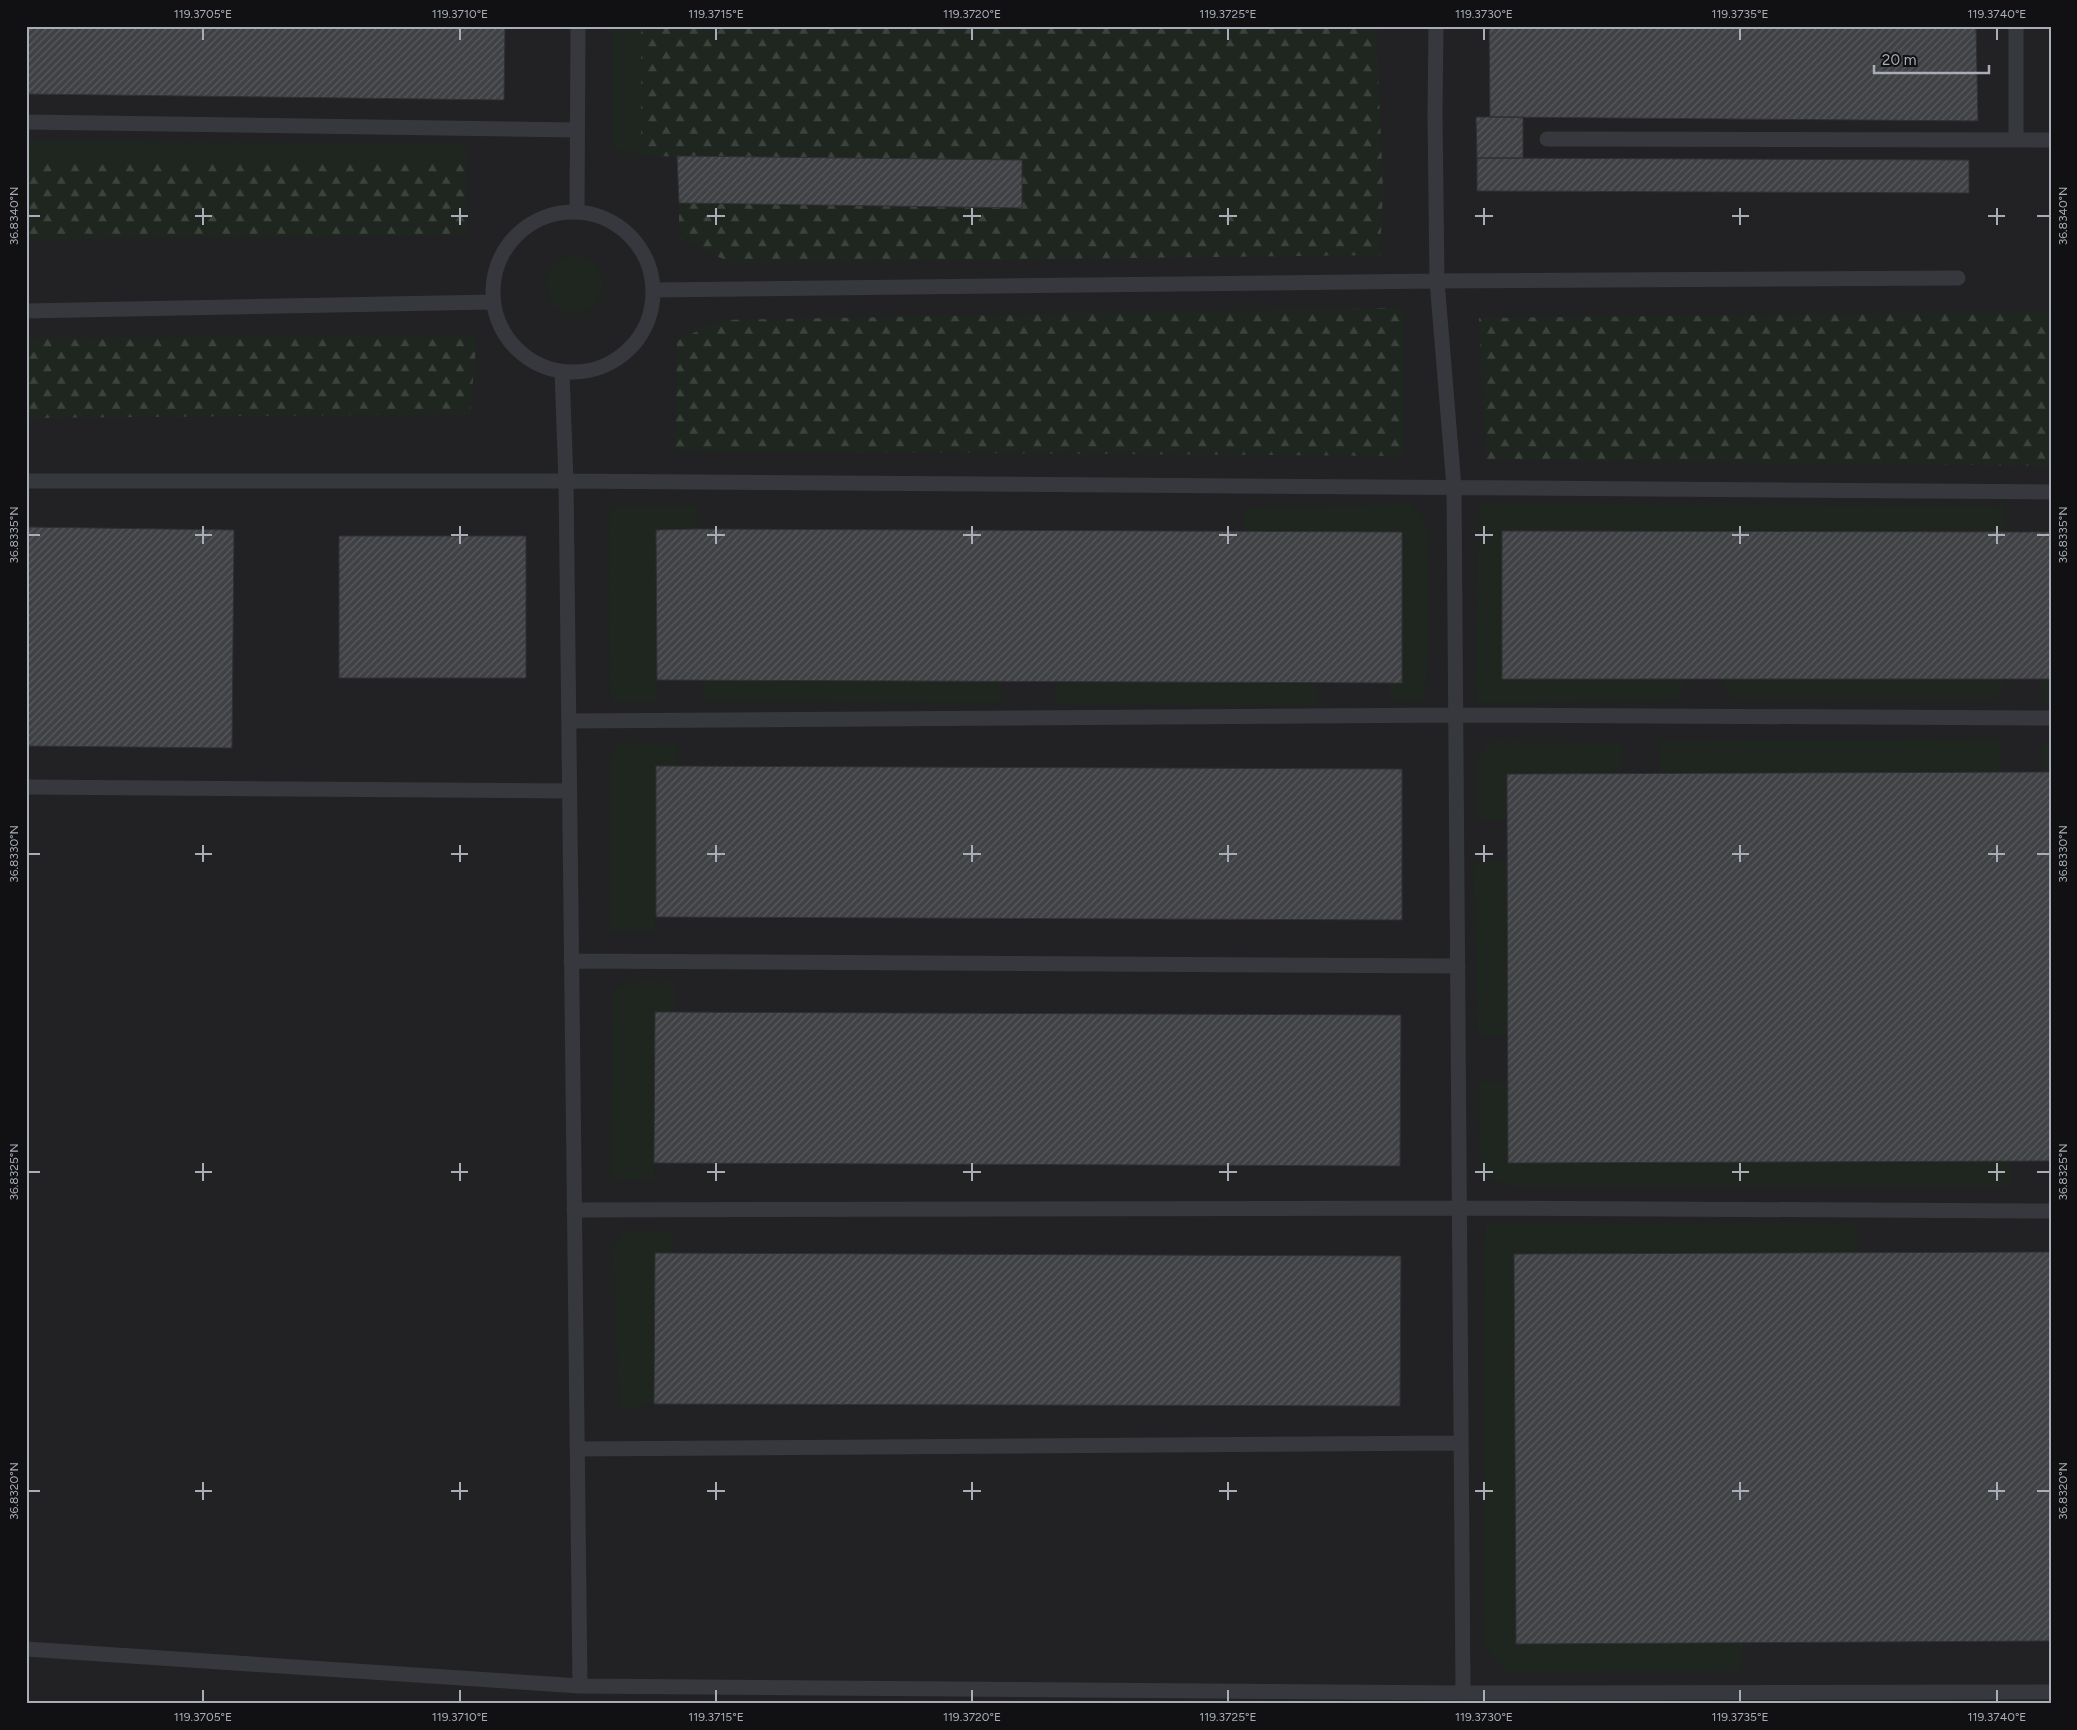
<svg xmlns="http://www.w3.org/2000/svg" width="2077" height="1730" font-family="Figtree,sans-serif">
<defs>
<pattern id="forest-firs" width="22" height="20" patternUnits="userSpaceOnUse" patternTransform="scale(1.25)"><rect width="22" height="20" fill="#1e261f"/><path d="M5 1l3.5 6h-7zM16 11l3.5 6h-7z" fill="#3c433d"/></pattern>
<pattern id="building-hatch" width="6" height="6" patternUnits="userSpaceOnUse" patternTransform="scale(1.25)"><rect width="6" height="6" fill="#404145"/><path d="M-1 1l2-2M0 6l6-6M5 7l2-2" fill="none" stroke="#595a5e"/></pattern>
</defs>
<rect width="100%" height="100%" fill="#161618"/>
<!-- built -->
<path fill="#222225" d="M26,26H2051V1704H48L26,1702Z"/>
<!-- forest -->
<path fill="url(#forest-firs)" d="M641,26H1376L1383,189L1380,255L732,263L679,239V203L1022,160L641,156Z
M26,159L467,161V235L26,239Z
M1404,308V456L675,451L677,341L720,320Z
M2051,312V466L1486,459L1479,318Z
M477,336L470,414L26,418V338Z"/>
<!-- garden -->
<path fill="#1e261f" d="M612,26H641V156L612,148Z
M26,140L465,144L467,161L26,159Z
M545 285a29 29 0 1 1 58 0a29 29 0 1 1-58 0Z
M1479,503L2005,506L2007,531H1502V679H1685L1677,701L1475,703Z
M1410,504L1429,526L1427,680L1423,701H1390V683H1402V532H1244V508Z
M609,506H697V529L656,530L657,702H610Z
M1721,679H2004L1999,698H1731Z
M2039,679H2051V701H2045Z
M704,680L1001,682V703L704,701Z
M1056,682L1318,683V706L1056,704Z
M2001,739V772L1659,773V741Z
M1490,741L1622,744V773L1507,774V820L1478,819V756Z
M619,742L677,745V766L656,767L655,931H610V756Z
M2042,744H2051V772H2042Z
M1473,862H1507L1508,1036H1478Z
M630,981L674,982V1012L655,1013L654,1181L610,1179L613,992Z
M1478,1082H1508L1509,1163L2011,1161V1186H1511L1480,1177Z
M1856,1223L1859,1253L1515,1254L1516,1644L1742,1643V1671L1505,1672L1483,1644L1485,1224Z
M626,1230L671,1232L673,1253H655L654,1404L619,1410L613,1244Z"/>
<!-- building -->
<path fill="url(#building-hatch)" stroke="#303034" d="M26,26H505L504,100L26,94Z
M1489,26H1976L1978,121L1490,117Z
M1476,117H1523V158H1477Z
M677,156L1022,160V208L679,203Z
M1477,158L1969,160V193L1477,191Z
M26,527L234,530L232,748L26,746Z
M697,529L1402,532V683L657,680L656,530Z
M1502,531L2051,532V679H1502Z
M339,536H526V678H339Z
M656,766L1402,769V920L656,917Z
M2042,772H2051V1161L1508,1163L1507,774Z
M655,1012L1401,1015L1400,1166L654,1163Z
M2051,1252V1641L1516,1644L1514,1254Z
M655,1253L1401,1256L1400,1406L654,1404Z"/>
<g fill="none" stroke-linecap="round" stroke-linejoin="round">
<!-- service -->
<path stroke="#37383d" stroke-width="15" d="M1436,26L1435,114L1437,281L1454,487L1463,1693
M26,122L576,130
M1547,139L2051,140
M2016,140V26
M493 292a80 80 0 1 1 160 0a80 80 0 1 1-160 0Z
M577,212L578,26
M653,290L1437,281L1958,278
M26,311L492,302
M562,372L566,481L580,1686
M26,481H566L2051,492
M569,721L1456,715L2051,718
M26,787L569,791
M571,961L1458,966
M574,1210L1459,1208L2051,1211
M577,1449L1461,1443
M26,1649L580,1686L1463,1693L2051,1692"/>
</g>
<!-- ticks -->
<path fill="none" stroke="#a8adb8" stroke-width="2" d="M203,28V40M460,28V40M716,28V40M972,28V40M1228,28V40M1484,28V40M1740,28V40M1997,28V40M203,208V225M460,208V225M716,208V225M972,208V225M1228,208V225M1484,208V225M1740,208V225M1997,208V225M28,216H40M195,216H212M451,216H468M707,216H725M963,216H981M1219,216H1237M1475,216H1493M1732,216H1749M1988,216H2005M2037,216H2050M203,526V544M460,526V544M716,526V544M972,526V544M1228,526V544M1484,526V544M1740,526V544M1997,526V544M28,535H40M195,535H212M451,535H468M707,535H725M963,535H981M1219,535H1237M1475,535H1493M1732,535H1749M1988,535H2005M2037,535H2050M203,845V862M460,845V862M716,845V862M972,845V862M1228,845V862M1484,845V862M1740,845V862M1997,845V862M28,854H40M195,854H212M451,854H468M707,854H725M963,854H981M1219,854H1237M1475,854H1493M1732,854H1749M1988,854H2005M2037,854H2050M203,1163V1181M460,1163V1181M716,1163V1181M972,1163V1181M1228,1163V1181M1484,1163V1181M1740,1163V1181M1997,1163V1181M28,1172H40M195,1172H212M451,1172H468M707,1172H725M963,1172H981M1219,1172H1237M1475,1172H1493M1732,1172H1749M1988,1172H2005M2037,1172H2050M203,1482V1500M460,1482V1500M716,1482V1500M972,1482V1500M1228,1482V1500M1484,1482V1500M1740,1482V1500M1997,1482V1500M28,1491H40M195,1491H212M451,1491H468M707,1491H725M963,1491H981M1219,1491H1237M1475,1491H1493M1732,1491H1749M1988,1491H2005M2037,1491H2050M203,1690V1702M460,1690V1702M716,1690V1702M972,1690V1702M1228,1690V1702M1484,1690V1702M1740,1690V1702M1997,1690V1702"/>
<!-- border -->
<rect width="2077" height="1730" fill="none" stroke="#111113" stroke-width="55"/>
<!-- scale -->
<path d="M1874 65v8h115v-8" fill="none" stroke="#a8adb8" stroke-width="2.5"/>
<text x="1882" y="65" font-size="15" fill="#a8adb8" stroke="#111113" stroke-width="4" paint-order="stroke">20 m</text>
<rect x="28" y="28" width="2022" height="1674" fill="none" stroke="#a8adb8" stroke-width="2"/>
<g font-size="12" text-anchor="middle" fill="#a8adb8">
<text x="203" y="18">119.3705°E</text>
<text x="460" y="18">119.3710°E</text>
<text x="716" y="18">119.3715°E</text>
<text x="972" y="18">119.3720°E</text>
<text x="1228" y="18">119.3725°E</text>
<text x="1484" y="18">119.3730°E</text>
<text x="1740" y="18">119.3735°E</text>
<text x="1997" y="18">119.3740°E</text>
<text transform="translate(14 216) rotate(-90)" y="4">36.8340°N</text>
<text transform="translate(2063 216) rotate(-90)" y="4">36.8340°N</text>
<text transform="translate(14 535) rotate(-90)" y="4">36.8335°N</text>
<text transform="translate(2063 535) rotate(-90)" y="4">36.8335°N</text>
<text transform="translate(14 854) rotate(-90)" y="4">36.8330°N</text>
<text transform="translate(2063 854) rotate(-90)" y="4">36.8330°N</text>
<text transform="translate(14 1172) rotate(-90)" y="4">36.8325°N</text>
<text transform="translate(2063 1172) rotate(-90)" y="4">36.8325°N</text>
<text transform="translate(14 1491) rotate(-90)" y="4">36.8320°N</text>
<text transform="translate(2063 1491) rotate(-90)" y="4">36.8320°N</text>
<text x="203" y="1721">119.3705°E</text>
<text x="460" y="1721">119.3710°E</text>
<text x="716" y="1721">119.3715°E</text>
<text x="972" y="1721">119.3720°E</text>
<text x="1228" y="1721">119.3725°E</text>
<text x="1484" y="1721">119.3730°E</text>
<text x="1740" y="1721">119.3735°E</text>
<text x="1997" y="1721">119.3740°E</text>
</g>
</svg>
